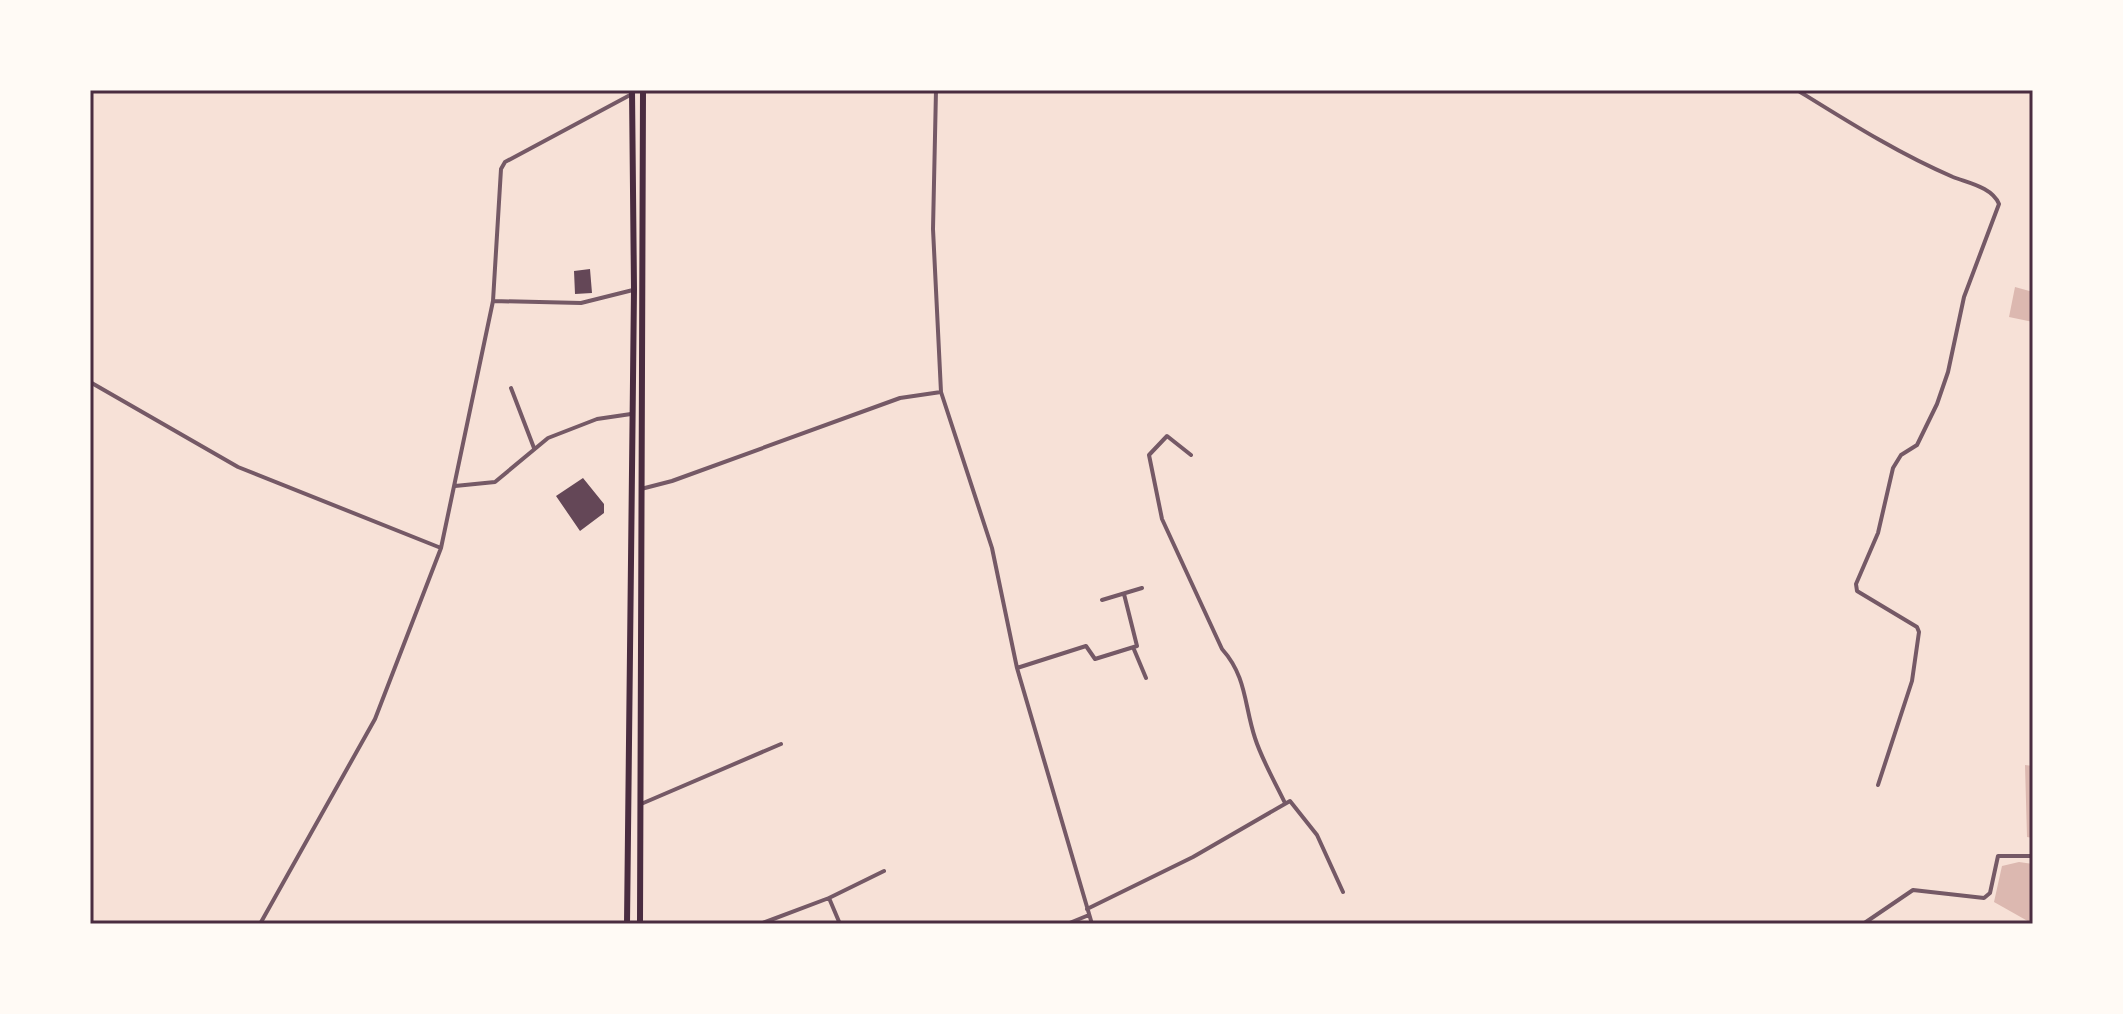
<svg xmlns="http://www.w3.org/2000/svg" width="2123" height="1014" font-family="Rubik,sans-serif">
<rect width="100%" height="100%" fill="#f7e1d7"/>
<!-- water -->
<path fill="#dcb8b0" d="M2015,287L2033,292V322L2009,317Z
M2025,765L2033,766V838L2027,837Z
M2019,862L2033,864V924L1994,902L2002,866Z"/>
<!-- building -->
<path fill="#644757" d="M590,269L592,293L575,294L574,271Z
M583,478L604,504V513L580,531L556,496Z"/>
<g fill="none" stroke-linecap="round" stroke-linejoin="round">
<!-- minor -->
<path stroke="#755966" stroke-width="4" d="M936,90L933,229L941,392L992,548L1017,668L1092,924
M1797,90C1847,121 1899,154 1953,177C1968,183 1992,187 1999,204L1964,297L1948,372L1937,404L1917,445L1901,455L1893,468L1878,533L1856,584L1857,591L1917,627L1919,632L1912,681L1878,785
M493,301L501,169L505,162L632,94
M90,382L238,467L441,548
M511,388L534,448
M1191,455L1167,436L1149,455L1162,519L1222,649C1247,677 1244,705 1255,738C1262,760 1275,782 1285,803
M455,486L495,482L548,438L597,419L631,414
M641,489L672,481L900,398L941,392
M1102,600L1142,588
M1133,647L1146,678
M1017,668L1086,646L1095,659L1137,646L1124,594
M641,804L781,744
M829,898L884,871
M1087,909L1193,857L1290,801L1317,835L1343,892
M260,924L375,719L441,548L493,301L581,303L633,290
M760,924L829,898L840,924
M1067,924L1089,915
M1863,924L1913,890L1984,898L1990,893L1998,856H2033"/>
<!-- primary -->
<path stroke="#4a2c40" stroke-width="6" d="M627,924L634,289L632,90
M640,924L643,90"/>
</g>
<!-- border -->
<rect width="2123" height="1014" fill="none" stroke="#fffaf5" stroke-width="184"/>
<rect x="92" y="92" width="1939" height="830" fill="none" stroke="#4a2c40" stroke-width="3"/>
</svg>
